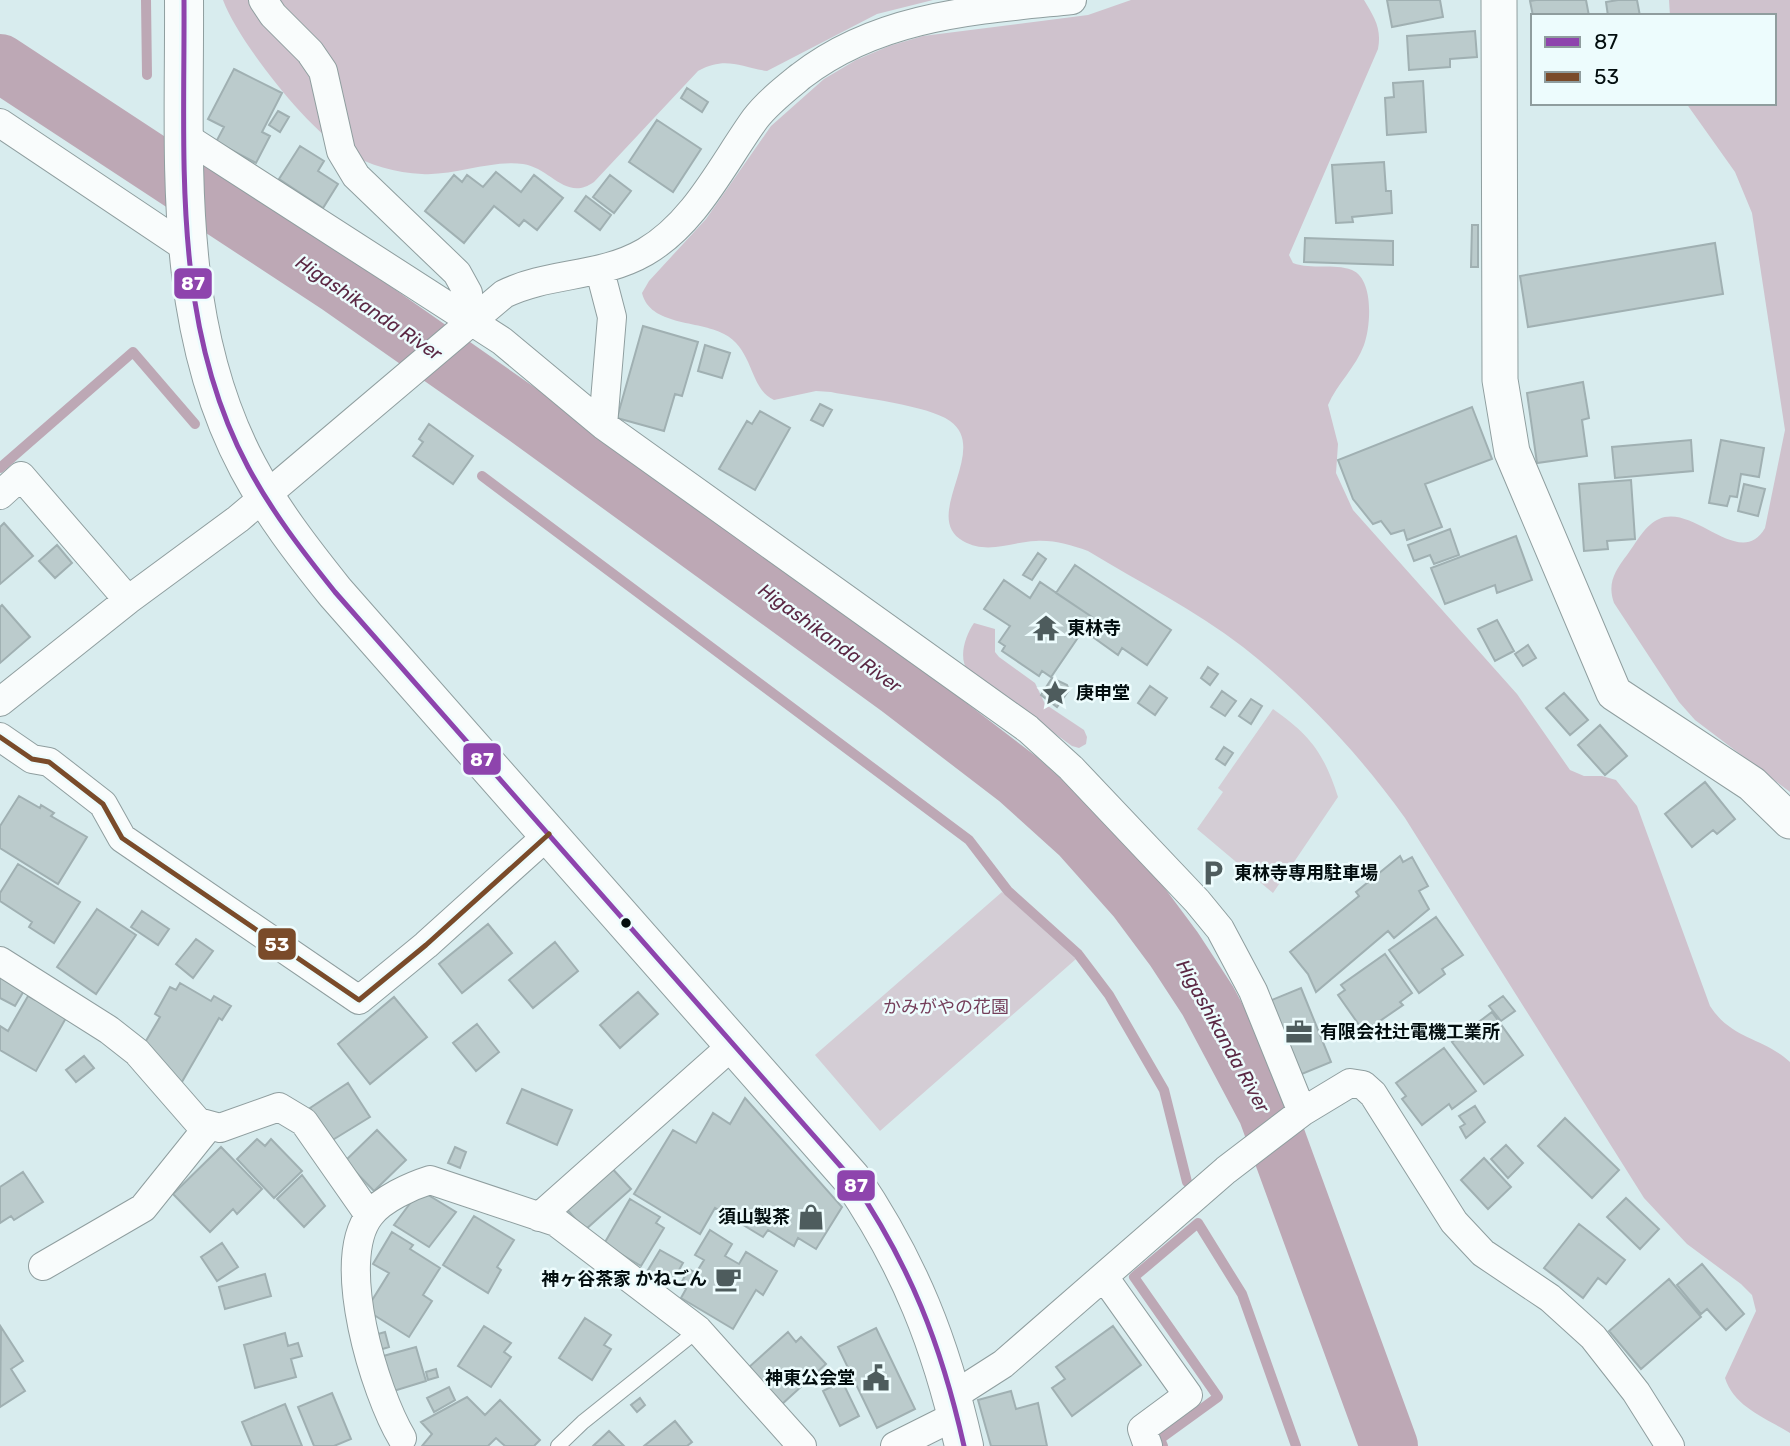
<svg xmlns="http://www.w3.org/2000/svg" width="1790" height="1446" font-family="Rubik,'Noto Sans JP',sans-serif">
<rect width="100%" height="100%" fill="#d8ecee"/>
<!-- green -->
<path fill="#d4cdd5" d="M1273,709C1310,735 1324,753 1338,797L1273,893L1197,829L1223,792L1218,788Z
M1002,892L1076,959L880,1131L815,1055Z"/>
<!-- forest -->
<path fill="#cfc2cd" d="M223,0H933L877,14L767,71C739,67 726,56 698,71L594,182C566,202 551,168 523,164C490,160 455,176 422,174C396,173 369,165 346,152C308,130 238,41 223,0Z
M1131,0H1364C1374,17 1382,28 1378,49L1289,255L1293,263C1312,270 1333,263 1352,270C1374,279 1371,326 1364,345C1356,367 1337,384 1328,405L1338,444L1336,473L1353,510L1517,694L1570,770L1584,776H1602L1616,780L1637,806L1710,1006C1732,1040 1763,1037 1790,1062V1433C1766,1418 1734,1407 1725,1378L1756,1311L1752,1295L1741,1284L1687,1244L1644,1198L1405,818C1360,755 1304,695 1243,647C1195,610 1139,582 1088,551C1070,545 1055,540 1036,541C1010,542 988,555 963,541C920,517 991,450 950,421C928,405 860,398 831,392L816,391L774,400C749,389 754,349 724,334C698,320 650,326 642,293L649,281L706,219L771,126L824,79L856,60L889,46L923,36L1088,15Z
M1669,0H1790V792L1695,720L1679,702L1614,603C1607,583 1615,571 1627,555C1636,543 1645,525 1659,519C1694,503 1740,571 1765,528L1785,430L1752,213L1735,172L1686,103H1774V16H1670Z
M974,623L995,629V652L999,657L1035,683L1045,704L1084,730L1087,737L1086,744L1079,748L1072,746L968,671C958,658 965,636 974,623Z"/>
<g fill="none" stroke-linecap="round" stroke-linejoin="round">
<!-- stream -->
<path stroke="#bda8b5" stroke-width="10" d="M146,0L147,75
M107,134L117,119
M0,468L133,352L195,424
M482,476L969,840L1008,891L1078,954L1109,995L1164,1090L1187,1182
M1163,1446L1160,1439L1218,1397L1134,1277L1198,1223L1242,1294L1296,1446"/>
<!-- river -->
<path stroke="#bda8b5" stroke-width="58" d="M0,63L338,285L525,416L898,687L1018,779L1080,835L1136,898L1174,949L1208,1001L1267,1112L1389,1446"/>
</g>
<!-- building -->
<path fill="#bbcbcc" stroke="#a0b0b2" stroke-width="2" d="M1387,0H1440L1443,17L1392,27Z
M1536,0H1586L1589,16H1533L1530,1Z
M1618,0H1637L1640,16H1608L1606,2Z
M1475,31L1477,57L1450,59V67L1409,70L1407,36Z
M234,69L282,93L262,132L270,136L256,163L216,142L224,127L208,119Z
M1423,81L1426,132L1387,135L1385,98L1394,97L1393,83Z
M687,88L708,102L702,112L681,98Z
M278,111L289,117L280,132L269,125Z
M657,120L701,149L673,192L629,162Z
M300,146L324,161L318,171L338,184L323,208L279,179Z
M1384,162L1386,191H1391L1392,213L1352,217L1353,222L1336,223L1332,165Z
M496,172L521,192L534,175L563,198L537,230L524,220L519,226L494,206L464,243L425,211L454,175L462,182L467,175L483,187Z
M610,175L631,191L614,213L593,197Z
M586,196L611,215L600,230L575,211Z
M1472,225H1478V267H1471Z
M1305,238L1393,241V265L1304,262Z
M1715,243L1723,294L1528,327L1520,276Z
M643,326L698,342L682,396L675,394L664,431L617,418Z
M705,345L730,353L722,378L698,371Z
M1583,382L1589,418L1582,420L1587,456L1537,463L1527,393Z
M820,404L832,410L823,426L811,420Z
M1472,407L1492,459L1425,484L1442,527L1407,540L1404,530L1391,534L1381,521L1373,524L1353,499L1338,460Z
M760,411L790,428L755,490L719,469L747,421L752,424Z
M429,424L473,456L453,484L413,456L423,442L419,439Z
M1691,440L1693,471L1615,478L1612,447Z
M1721,440L1764,448L1759,477L1741,474L1737,497L1730,496L1727,506L1709,503Z
M1631,480L1635,539L1607,541L1608,549L1584,551L1579,484Z
M1744,484L1765,489L1758,516L1738,511Z
M4,523L33,556L0,584V527Z
M1450,529L1459,555L1434,564L1430,555L1414,561L1408,545Z
M1516,536L1532,580L1497,593L1495,585L1445,604L1431,568Z
M57,545L72,563L55,578L39,561Z
M1038,553L1046,559L1032,580L1023,575Z
M1075,565L1171,630L1147,665L1122,648L1118,655L1083,630L1092,617L1056,593Z
M1004,580L1030,598L1040,582L1092,617L1051,677L1042,671L1039,676L1002,651L1005,646L999,642L1010,626L984,609Z
M2,605L30,637L0,663V607Z
M1497,620L1514,651L1495,661L1478,629Z
M1528,645L1536,658L1523,666L1515,654Z
M1208,667L1218,674L1210,685L1201,678Z
M1052,678L1067,685L1069,690L1057,707L1041,695Z
M1150,686L1167,698L1155,715L1138,703Z
M1222,691L1236,701L1225,716L1211,707Z
M1564,693L1588,720L1570,735L1546,708Z
M1251,699L1262,706L1251,724L1239,716Z
M1600,725L1627,756L1605,775L1578,745Z
M1224,747L1233,753L1225,765L1216,759Z
M1705,782L1735,819L1717,834L1713,830L1692,847L1665,814Z
M19,796L40,808L41,805L54,813L51,816L87,837L58,884L0,848V826Z
M1400,856L1403,862L1412,857L1428,886L1419,891L1429,909L1394,938L1388,931L1316,992L1308,974L1290,952L1359,896L1356,892Z
M18,864L80,902L54,943L29,927L32,922L0,901V893Z
M97,909L136,935L96,994L57,967Z
M142,911L169,929L158,945L131,927Z
M1436,917L1463,955L1442,969L1445,974L1419,993L1389,950Z
M488,924L512,953L462,993L439,964Z
M196,939L213,951L193,978L176,964Z
M555,942L578,971L533,1008L509,980Z
M1385,954L1412,993L1400,1002L1403,1005L1364,1032L1338,995L1345,990L1341,985Z
M0,971L28,984L15,1006L0,998Z
M180,983L211,1001L214,996L231,1006L222,1020L219,1018L179,1087L143,1046L160,1017L155,1014L170,987L176,990Z
M1301,988L1331,1062L1297,1076L1267,1002Z
M638,992L658,1014L620,1048L600,1025Z
M38,995L66,1018L36,1071L0,1050V1026L8,1031L28,996L35,1000Z
M1503,996L1515,1011L1501,1021L1489,1006Z
M394,997L427,1037L370,1084L338,1044Z
M1492,1012L1523,1055L1484,1084L1452,1042Z
M477,1024L499,1052L476,1071L453,1043Z
M1444,1048L1476,1091L1452,1109L1449,1104L1422,1125L1402,1099L1406,1096L1396,1083Z
M84,1056L94,1068L76,1082L66,1070Z
M348,1083L370,1117L331,1141L310,1108Z
M522,1089L572,1110L557,1145L507,1123Z
M745,1098L842,1207L816,1249L798,1238L794,1246L768,1230L763,1237L715,1208L700,1234L634,1194L673,1130L696,1143L713,1113L730,1124Z
M1475,1106L1485,1122L1466,1138L1460,1127L1465,1124L1459,1116Z
M1565,1118L1619,1170L1592,1198L1538,1146Z
M377,1130L406,1160L374,1191L345,1161Z
M257,1139L265,1146L271,1139L302,1171L274,1198L237,1159Z
M1506,1145L1523,1163L1508,1178L1491,1159Z
M221,1147L262,1189L237,1214L233,1209L210,1232L173,1194Z
M455,1147L466,1152L460,1168L448,1163Z
M1484,1158L1511,1187L1488,1209L1461,1180Z
M609,1165L631,1189L585,1230L564,1206Z
M23,1172L43,1202L14,1220L11,1216L0,1223V1187Z
M302,1175L325,1206L304,1227L277,1199Z
M420,1190L456,1212L429,1247L394,1225Z
M1626,1198L1659,1229L1640,1249L1607,1217Z
M630,1199L660,1217L656,1223L664,1228L641,1266L604,1244Z
M474,1216L514,1240L497,1267L501,1270L488,1293L443,1265Z
M1579,1224L1625,1260L1606,1284L1598,1278L1583,1298L1544,1268Z
M710,1230L732,1244L725,1256L739,1264L746,1252L777,1271L763,1295L756,1290L733,1329L681,1298L686,1289L680,1285L689,1269L696,1273L704,1260L695,1255Z
M392,1232L413,1245L410,1249L440,1268L423,1295L432,1301L409,1337L366,1310L389,1273L373,1264Z
M222,1243L238,1267L217,1281L201,1257Z
M660,1250L683,1263L671,1284L648,1270Z
M1702,1264L1744,1314L1726,1330L1707,1309L1701,1314L1677,1285Z
M265,1274L271,1296L225,1309L219,1287Z
M1669,1279L1701,1317L1641,1369L1609,1331Z
M585,1318L611,1335L604,1345L611,1349L592,1380L559,1358Z
M484,1326L511,1343L504,1352L511,1357L491,1387L458,1366Z
M1113,1326L1141,1365L1072,1416L1052,1388L1065,1379L1056,1367Z
M1,1327L23,1361L11,1369L25,1391L0,1407Z
M876,1328L915,1409L877,1428L838,1347Z
M385,1332L389,1347L376,1351L371,1336Z
M788,1332L796,1342L801,1337L826,1364L781,1405L748,1368Z
M285,1333L288,1346L298,1343L302,1356L291,1359L296,1377L255,1388L244,1345Z
M416,1347L426,1381L387,1393L376,1358Z
M436,1369L438,1377L428,1380L426,1372Z
M842,1381L859,1416L840,1426L823,1391Z
M449,1387L455,1400L434,1412L427,1398Z
M1011,1391L1016,1409L1038,1403L1047,1446H991L978,1400Z
M332,1393L351,1439L334,1446H314L298,1407Z
M467,1397L485,1415L500,1400L540,1440L534,1446H505L496,1438L488,1446H422L432,1434L421,1422Z
M640,1398L645,1405L637,1412L631,1405Z
M285,1404L302,1446H252L242,1422Z
M675,1421L692,1442L687,1446H644Z
M609,1431L624,1446H593Z"/>
<g fill="none" stroke-linecap="round" stroke-linejoin="round">
<!-- service casing -->
<g stroke="#8f9e9f" stroke-width="16">
<path id="service" d="M558,1446L583,1422L698,1330"/>
</g>
<!-- minor casing -->
<g stroke="#8f9e9f" stroke-width="30">
<path id="minor" d="M263,0L273,15L310,52L323,71L341,151L356,176L457,273L468,293L470,321
M0,123L188,249
M184,136L502,341L603,425L1028,729L1071,768L1197,901L1220,929L1253,991L1302,1112
M600,271L612,317L603,425
M0,495L21,476L128,600
M0,702L128,600L238,519L504,294C549,272 600,278 645,252C695,223 722,165 755,119C767,103 785,89 801,76C880,15 977,10 1072,0
M0,737L32,759L49,762L103,804L122,838L359,1000L426,945L549,834
M0,961L109,1030L137,1052L198,1122L220,1128L279,1107L304,1122L369,1215
M539,1217L735,1043
M43,1266L143,1208L208,1127
M1104,1277L1188,1395L1142,1429L1148,1446
M953,1396L1003,1364L1226,1170L1302,1112L1350,1083L1363,1085L1373,1094L1454,1222L1483,1253L1550,1298L1593,1337L1636,1392L1670,1446
M402,1438C375,1393 334,1261 370,1215C382,1199 411,1186 430,1180L556,1222L698,1330L802,1446
M895,1446L957,1415"/>
</g>
<!-- tertiary casing -->
<g stroke="#8f9e9f" stroke-width="37">
<path id="tertiary" d="M1499,0L1500,380L1512,452L1614,693L1752,784L1790,821"/>
</g>
<!-- secondary casing -->
<g stroke="#8f9e9f" stroke-width="40">
<path id="secondary" d="M184,0C185,157 171,323 248,467C272,512 303,552 335,592L851,1178C910,1265 941,1344 964,1446"/>
</g>
<!-- service -->
<use href="#service" stroke="#f9fcfc" stroke-width="14"/>
<!-- minor -->
<use href="#minor" stroke="#f9fcfc" stroke-width="28"/>
<!-- tertiary -->
<use href="#tertiary" stroke="#f9fcfc" stroke-width="35"/>
<!-- secondary -->
<use href="#secondary" stroke="#f9fcfc" stroke-width="38"/>
<!-- bus-1 casing -->
<g stroke="#edfcfd" stroke-width="10">
<path id="bus-1" d="M184,0C185,157 171,323 248,467C272,512 303,552 335,592L851,1178C910,1265 941,1344 964,1446"/>
</g>
<!-- bus-2 casing -->
<g stroke="#edfcfd" stroke-width="10">
<path id="bus-2" d="M0,737L32,759L49,762L103,804L122,838L359,1000L426,945L549,834"/>
</g>
<!-- bus-1 -->
<use href="#bus-1" stroke="#8e44ad" stroke-width="5"/>
<!-- bus-2 -->
<use href="#bus-2" stroke="#7a4b2a" stroke-width="5"/>
</g>
<!-- icons -->
<defs>
<g id="temple-bare" transform="scale(2.1)"><path d="M0-6L5-2H3V0L6.5 2.5H4V6H1.5V3h-3V6H-4V2.5H-6.5L-3 0V-2H-5Z" fill="#4e5c5d" stroke="#edfcfd" stroke-width="2.5" paint-order="stroke"/></g>
<g id="sight-bare" transform="scale(2.1)"><path d="M0-6L1.8-2.2L6-1.7L2.9 1.2L3.7 5.4L0 3.3L-3.7 5.4L-2.9 1.2L-6-1.7L-1.8-2.2Z" fill="#4e5c5d" stroke="#edfcfd" stroke-width="2.5" paint-order="stroke"/></g>
<g id="parking-bare" transform="scale(2.1)"><path d="M-3.5-5.5H1a3.5 3.5 0 0 1 0 7H-1V5.5H-3.5ZM-1-3.4V-.6H.8a1.4 1.4 0 0 0 0-2.8Z" fill="#4e5c5d" stroke="#edfcfd" stroke-width="2.5" paint-order="stroke"/></g>
<g id="office-bare" transform="scale(2.1)"><path d="M-6-3h4V-5.5h4V-3h4V5H-6ZM-1-4.5V-3h2v-1.5ZM-6 0V1H6V0Z" fill="#4e5c5d" stroke="#edfcfd" stroke-width="2.5" paint-order="stroke"/></g>
<g id="shop-bare" transform="scale(2.1)"><path d="M-5-2.5h2.3a2.7 3.5 0 0 1 5.4 0H5L5.5 6h-11ZM-1.5-2.5h3a1.5 2.3 0 0 0-3 0Z" fill="#4e5c5d" stroke="#edfcfd" stroke-width="2.5" paint-order="stroke"/></g>
<g id="cafe-bare" transform="scale(2.1)"><path d="M-5.5-4.5H6V0H3Q3 3.5 0 3.5H-2.5Q-5.5 3.5-5.5 0ZM3-3.2v2h1.7v-2ZM-6 4.5H4V6H-6Z" fill="#4e5c5d" stroke="#edfcfd" stroke-width="2.5" paint-order="stroke"/></g>
<g id="civic-bare" transform="scale(2.1)"><path d="M-.6-6.5H3V-4.5H.6V-3L4-1V1h2V6H-6V1h2V-1L-.6-3ZM-1.2 2.5V6h2.4V2.5Z" fill="#4e5c5d" stroke="#edfcfd" stroke-width="2.5" paint-order="stroke"/></g>
</defs>
<g fill-rule="evenodd">
<use href="#temple-bare" x="1046" y="628"/>
<use href="#sight-bare" x="1055" y="693"/>
<use href="#parking-bare" x="1213" y="873"/>
<use href="#office-bare" x="1299" y="1032"/>
<use href="#shop-bare" x="811" y="1217"/>
<use href="#cafe-bare" x="728" y="1279"/>
<use href="#civic-bare" x="876" y="1378"/>
</g>
<!-- markers -->
<circle fill="#030e0f" stroke="#edfcfd" stroke-width="2.5" cx="626" cy="923" r="6"/>
<g text-anchor="middle" dominant-baseline="central" stroke-width="5" stroke-linejoin="round" paint-order="stroke">
<!-- poi labels -->
<g font-size="18" font-weight="bold" fill="#030e0f" stroke="#edfcfd" text-anchor="start">
<text x="1067" y="628">東林寺</text>
<text x="1076" y="693">庚申堂</text>
<text x="1234" y="873">東林寺専用駐車場</text>
<text x="1320" y="1032">有限会社辻電機工業所</text>
<text x="790" y="1217" text-anchor="end">須山製茶</text>
<text x="707" y="1279" text-anchor="end">神ヶ谷茶家 かねごん</text>
<text x="855" y="1378" text-anchor="end">神東公会堂</text>
</g>
<!-- park labels -->
<g font-size="18" fill="#753f5b" stroke="#edfcfd">
<text x="946" y="1007">かみがやの花園</text>
</g>
<!-- water labels -->
<g font-size="19" font-style="italic" fill="#5b2844" stroke="#edfcfd">
<text transform="translate(369 308) rotate(34)">Higashikanda River</text>
<text transform="translate(830 638) rotate(36)">Higashikanda River</text>
<text transform="translate(1223 1036) rotate(61)">Higashikanda River</text>
</g>
</g>
<g stroke="#edfcfd" stroke-width="2.5">
<rect x="173" y="267" width="40" height="33" rx="7" fill="#8e44ad"/>
<rect x="462" y="742" width="40" height="34" rx="7" fill="#8e44ad"/>
<rect x="257" y="927" width="40" height="34" rx="7" fill="#7a4b2a"/>
<rect x="836" y="1169" width="40" height="33" rx="7" fill="#8e44ad"/>
</g>
<g font-size="19" text-anchor="middle" font-weight="bold" fill="#fff">
<text x="193" y="290">87</text>
<text x="482" y="766">87</text>
<text x="277" y="951">53</text>
<text x="856" y="1192">87</text>
</g>
<!-- legend -->
<rect x="1531" y="14" width="245" height="91" fill="#edfcfd" stroke="#8f9d9e" stroke-width="2"/>
<rect x="1545" y="37" width="35" height="10" fill="#8e44ad" stroke="#8f9d9e" stroke-width="2"/>
<text x="1594" y="49" font-size="21" fill="#030e0f">87</text>
<rect x="1545" y="72" width="35" height="10" fill="#7a4b2a" stroke="#8f9d9e" stroke-width="2"/>
<text x="1594" y="84" font-size="21" fill="#030e0f">53</text>
</svg>
